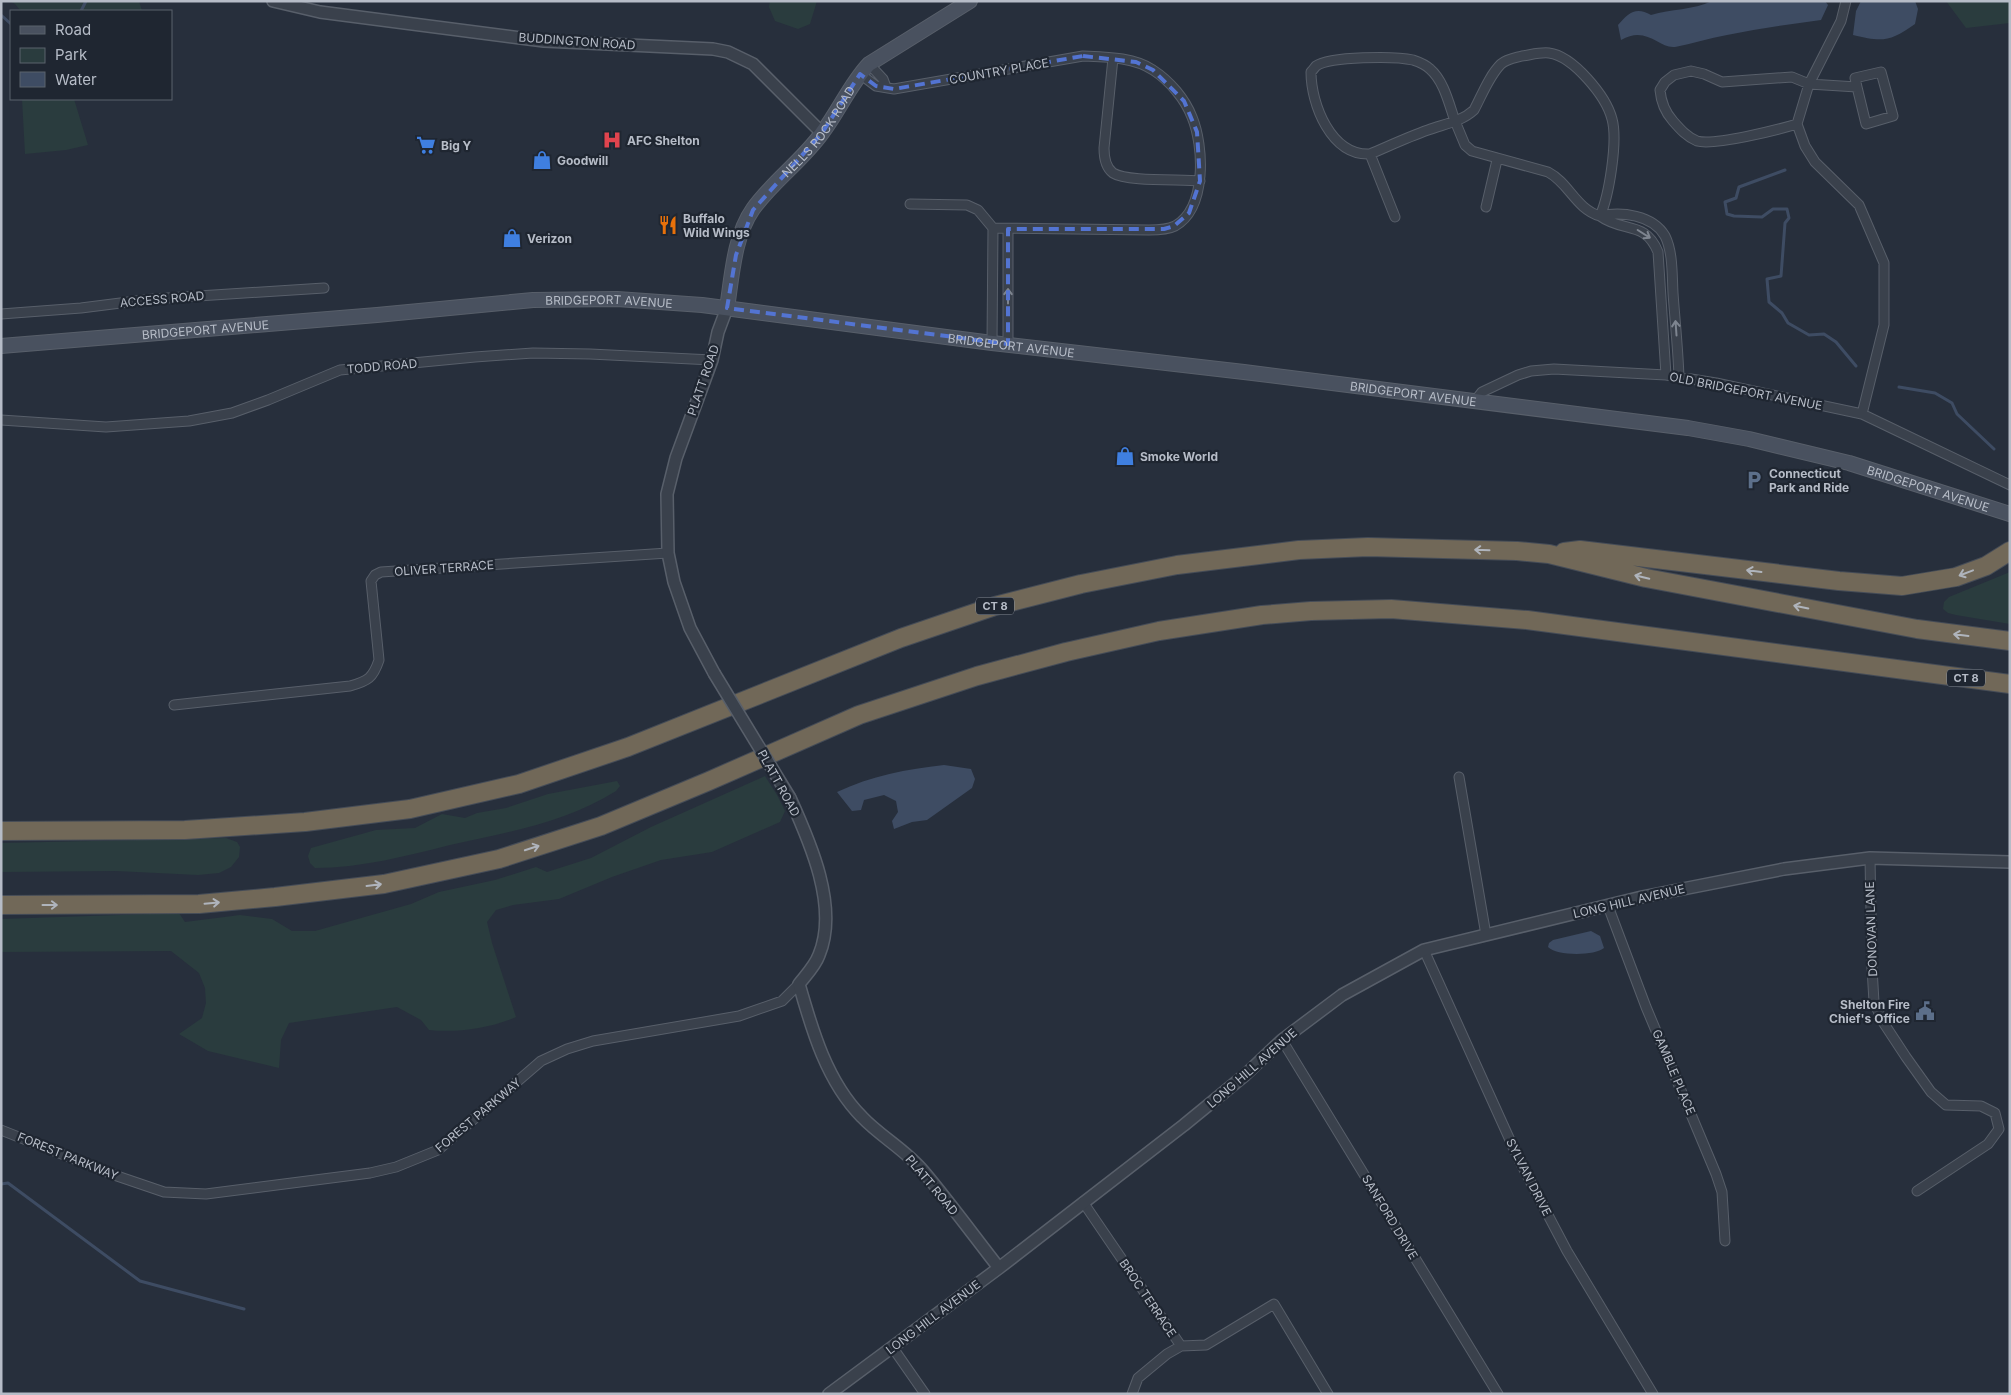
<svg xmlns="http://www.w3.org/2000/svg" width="2011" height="1395" font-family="Inter,sans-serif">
<rect width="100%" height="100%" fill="#272f3c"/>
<!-- green -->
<path fill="#2a3c3e" d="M10,1H139L142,11H21L15,4Z
M770,1H817L810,24L798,29L775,21L769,7Z
M1946,1H2010V23L1966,28Z
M22,99H74L88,145L66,150L25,154Z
M2010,572V624L1956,615L1948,613L1943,609L1944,602L1949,597Z
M765,776L777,795L785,811L780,822L712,852L661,860L612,877L559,899L513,905L496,910L487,922L492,943L516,1017C491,1028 457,1033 429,1030L421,1020L397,1007L289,1023L281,1040L279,1068L208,1051L179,1034L202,1018L206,1003L205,988L199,973L171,951L1,952V919L179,913L185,922L240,915L272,919L292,931H315L411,904L439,892L495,880L536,867L547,872L591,858L651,827Z
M617,781L620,786L616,791C567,822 506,833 450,845C406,856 361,868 315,868L310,863L308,856L311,848L376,830L415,828L442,814L465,818L477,813L506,808L548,794Z
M226,838L237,842L240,847L239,857L231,867L219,873L198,875L116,871L1,872V843Z"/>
<!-- water -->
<path fill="#3e4c63" d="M1712,1H1825L1828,5L1821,20C1790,24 1758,29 1727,35C1709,38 1692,44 1675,47C1659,49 1647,25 1621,40L1618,25C1628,13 1636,6 1651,15C1671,9 1693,10 1712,1Z
M1861,1H1915L1918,9L1915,24C1890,42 1882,42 1853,35L1856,11Z
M944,765L971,769L975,779L972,788L927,820L912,822L894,829L892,821L898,812L896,801L884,795L864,800L861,810L852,811L837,792C871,776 907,769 944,765Z
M1591,931L1600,936L1604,948C1595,956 1556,956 1548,947L1549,943L1553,940Z"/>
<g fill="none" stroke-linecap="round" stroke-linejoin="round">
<!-- stream -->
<path stroke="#3e4c63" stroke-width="3" d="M81,11L86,1
M1,15L11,24
M1785,170L1739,187L1736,198L1725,202L1727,214L1734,216L1762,217L1773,209H1787L1789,218L1785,223L1781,276L1767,279L1769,302L1782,313L1788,323L1809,335L1824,334L1836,342L1856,366
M1899,387L1935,393L1952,403L1957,414L1994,449
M1,1184L8,1183L140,1281L244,1309"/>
<!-- minor casing -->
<g stroke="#585f6a" stroke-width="11">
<path id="minor" d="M1846,1L1841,21L1809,84L1797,124L1805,146L1815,162L1859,205L1884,263V325L1862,414
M1113,58L1104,148C1104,157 1105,167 1113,173C1127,182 1181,179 1200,181
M869,64L883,79L886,87
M860,74L876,86L894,89L1083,56C1106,57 1134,57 1153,70C1170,81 1185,99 1192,117C1204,146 1207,208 1175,226C1167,230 1157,230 1149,230L993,228
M1455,121C1449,104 1444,81 1430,69C1426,65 1419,62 1413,60C1396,56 1330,56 1316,66C1315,67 1313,70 1311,72C1311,104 1331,156 1370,154C1389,146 1408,137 1428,130C1444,124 1461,122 1474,110C1482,95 1489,76 1501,64C1507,59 1515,58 1522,56C1530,55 1540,52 1549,53C1573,56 1606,96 1612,119C1618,141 1609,196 1600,216C1576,209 1569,183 1548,172L1472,151L1465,145L1455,121
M1797,124C1777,130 1714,146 1697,141C1687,137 1680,129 1673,121C1665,112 1661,102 1660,90L1665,82L1674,75L1691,71L1704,74L1722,82L1792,77L1809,84L1857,87L1866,124L1893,116L1881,72L1855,78L1857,87
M1370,154L1395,217
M910,204L967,205L978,210L993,228L992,343
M1486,207L1497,160
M1600,216C1621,211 1653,215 1665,236C1673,252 1672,275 1673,293C1675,321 1678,349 1679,377
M1600,216C1623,233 1645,220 1658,252L1666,375
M1,314L81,308L152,299L324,288
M1008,344V229
M1475,401L1482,392L1518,375L1531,371L1554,369L1666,375L1716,383L1862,414L2010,485
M1,420L106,427L189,421L232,413L268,400L340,370L475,357L533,353L590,354L712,360
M174,705L350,686C368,681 373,678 379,660L371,581L375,575L381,572L668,553
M1459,777L1486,935
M1870,858L1872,968L1874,1002L1883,1022L1906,1057L1931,1092L1946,1105L1981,1106L1995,1113L1999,1129L1988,1144L1917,1191
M1608,906L1646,1007L1716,1174L1722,1192L1725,1241
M1424,950L1519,1160L1567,1251L1653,1394
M1282,1040L1498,1394
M1,1130L117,1176L164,1192L206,1194L370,1173L396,1167L438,1150L541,1061L567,1049L593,1041L739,1016L782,1001L799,984
M1083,1202L1181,1346
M893,1348L925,1394
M1132,1394L1138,1378L1167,1354L1181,1346L1206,1345L1274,1304L1328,1394"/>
</g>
<!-- tertiary casing -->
<g stroke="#585f6a" stroke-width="14">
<path id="tertiary" d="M273,1L320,12L544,41L713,49L728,52L753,64L822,133
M714,673L690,628L674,582L668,553L667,494L676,458L712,360L718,332L727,308
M790,798C810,842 839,907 819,955C815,966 806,975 799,984C812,1030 827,1082 862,1117C881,1137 906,1150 924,1172C950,1203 974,1236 999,1268
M829,1394L999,1268L1184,1125L1245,1075L1282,1040L1342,995L1424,950L1642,897L1784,869L1870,858L2010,862"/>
</g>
<!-- secondary casing -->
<g stroke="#585f6a" stroke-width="16">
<g id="secondary">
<path id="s1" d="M727,308C732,276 734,236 753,209C773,181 802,161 822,133C839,111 850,84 869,64L970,1"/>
<path id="s2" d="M1,346L377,315L533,300L617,299L702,305L992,343L1244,372L1688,428L1749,439L1849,463L2010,514"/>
</g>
</g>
<!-- motorway casing -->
<g stroke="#454c57" stroke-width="20">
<path id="motorway" d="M1564,552L1580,550L1839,581L1902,586L1956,577L1986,566L2010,551
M1,831L185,830L305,822L410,809L519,784L628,747L901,638L995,606L1081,584L1177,565L1299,550L1368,547L1517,551L1549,554L1646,578L1917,629L2010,641
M1,905L199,904L275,897L384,884L499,859L601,826L709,781L859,715L977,676L1066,652L1159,631L1262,615L1311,611L1391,609L1527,620L2010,684"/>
</g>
<!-- minor -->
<use href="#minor" stroke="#3a414c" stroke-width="9"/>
<!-- tertiary -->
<use href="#tertiary" stroke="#3a414c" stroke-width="11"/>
<!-- secondary -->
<use href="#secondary" stroke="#49515f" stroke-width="14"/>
<!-- motorway -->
<use href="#motorway" stroke="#716858" stroke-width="18"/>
<!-- tertiary-bridge casing -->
<g stroke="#585f6a" stroke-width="14" stroke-linecap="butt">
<path id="tertiary-bridge" d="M714,673L790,798"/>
</g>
<!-- tertiary-bridge -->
<use href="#tertiary-bridge" stroke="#3a414c" stroke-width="11"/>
</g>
<!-- one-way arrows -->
<defs><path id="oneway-shaft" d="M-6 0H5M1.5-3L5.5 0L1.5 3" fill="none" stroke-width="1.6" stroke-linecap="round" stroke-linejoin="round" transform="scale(1.25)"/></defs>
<g stroke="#7e8590">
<use href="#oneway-shaft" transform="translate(1644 234) rotate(32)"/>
<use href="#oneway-shaft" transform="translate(1008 296) rotate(-90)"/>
<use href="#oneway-shaft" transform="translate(1676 328) rotate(-94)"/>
</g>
<g stroke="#afb4bc">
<use href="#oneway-shaft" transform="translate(1482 550) rotate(-178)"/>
<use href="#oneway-shaft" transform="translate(1754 571) rotate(-173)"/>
<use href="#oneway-shaft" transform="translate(1966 573) rotate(159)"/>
<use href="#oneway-shaft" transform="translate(1642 577) rotate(-167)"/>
<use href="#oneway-shaft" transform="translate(1801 607) rotate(-169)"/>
<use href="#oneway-shaft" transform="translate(1961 635) rotate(-173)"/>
<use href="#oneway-shaft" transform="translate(532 848) rotate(-18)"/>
<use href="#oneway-shaft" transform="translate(374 885) rotate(-7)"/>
<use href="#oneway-shaft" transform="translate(212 903) rotate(-5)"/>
<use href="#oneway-shaft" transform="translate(50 905)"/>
</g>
<!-- marked area -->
<path fill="none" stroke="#5374d2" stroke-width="4" stroke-dasharray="10 6" stroke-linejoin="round" d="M1083,56L1136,62L1153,70L1184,101L1197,132L1200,181L1189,213L1174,226L1164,229H1008V344L727,308L736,255L753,210L822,133L860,74L876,86L894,89Z"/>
<!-- icons -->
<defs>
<g id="hospital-bare" transform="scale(1.5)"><path d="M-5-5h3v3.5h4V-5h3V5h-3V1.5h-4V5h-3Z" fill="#e0444e" stroke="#1f2631" stroke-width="2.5" paint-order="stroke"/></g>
<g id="supermarket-bare" transform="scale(1.5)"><path d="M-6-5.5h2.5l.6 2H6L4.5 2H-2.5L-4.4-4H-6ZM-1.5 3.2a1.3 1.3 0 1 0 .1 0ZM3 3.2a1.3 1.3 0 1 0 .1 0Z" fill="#3f7fe0" stroke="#1f2631" stroke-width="2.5" paint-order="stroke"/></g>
<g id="shop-bare" transform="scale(1.5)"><path d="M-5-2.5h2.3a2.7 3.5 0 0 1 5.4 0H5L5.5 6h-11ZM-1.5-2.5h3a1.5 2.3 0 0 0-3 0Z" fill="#3f7fe0" stroke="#1f2631" stroke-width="2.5" paint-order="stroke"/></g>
<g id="restaurant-bare" transform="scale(1.5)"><path d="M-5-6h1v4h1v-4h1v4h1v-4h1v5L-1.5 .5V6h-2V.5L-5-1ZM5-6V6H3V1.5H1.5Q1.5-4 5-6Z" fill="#e8710a" stroke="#1f2631" stroke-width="2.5" paint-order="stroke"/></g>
<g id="parking-bare" transform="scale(1.5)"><path d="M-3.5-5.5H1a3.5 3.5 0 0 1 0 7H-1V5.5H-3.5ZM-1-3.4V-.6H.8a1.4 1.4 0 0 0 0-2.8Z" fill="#5c6f8a" stroke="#1f2631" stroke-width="2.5" paint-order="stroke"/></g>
<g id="civic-bare" transform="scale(1.5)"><path d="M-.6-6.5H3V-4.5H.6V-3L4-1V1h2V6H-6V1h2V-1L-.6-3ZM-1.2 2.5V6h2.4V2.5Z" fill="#5c6f8a" stroke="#1f2631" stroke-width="2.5" paint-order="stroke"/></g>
</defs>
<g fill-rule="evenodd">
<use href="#hospital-bare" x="612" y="140"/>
<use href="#supermarket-bare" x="426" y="145"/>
<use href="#shop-bare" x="542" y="160"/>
<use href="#restaurant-bare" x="668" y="225"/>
<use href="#shop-bare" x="512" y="238"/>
<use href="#shop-bare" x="1125" y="456"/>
<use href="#parking-bare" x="1754" y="480"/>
<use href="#civic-bare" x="1925" y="1011"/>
</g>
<g text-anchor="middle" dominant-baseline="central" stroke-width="4.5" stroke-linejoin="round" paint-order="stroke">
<!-- shield labels -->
<g fill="#1f2631" stroke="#898f9a" stroke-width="1">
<rect x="976" y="597.5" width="38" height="17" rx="4"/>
<rect x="1947" y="669.5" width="38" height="17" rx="4"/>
</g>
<g font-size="11" font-weight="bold" fill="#b6bcc7">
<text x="995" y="606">CT 8</text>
<text x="1966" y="678">CT 8</text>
</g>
<!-- street labels -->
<g font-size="12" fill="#b6bcc7" stroke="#1f2631">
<text transform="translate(577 41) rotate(4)">BUDDINGTON ROAD</text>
<text transform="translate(999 71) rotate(-10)">COUNTRY PLACE</text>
<text stroke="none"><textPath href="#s1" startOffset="205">NELLS ROCK ROAD</textPath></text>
<text transform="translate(162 299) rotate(-5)">ACCESS ROAD</text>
<text stroke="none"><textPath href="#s2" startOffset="610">BRIDGEPORT AVENUE</textPath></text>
<text stroke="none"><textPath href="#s2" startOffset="205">BRIDGEPORT AVENUE</textPath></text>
<text stroke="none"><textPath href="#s2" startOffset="1015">BRIDGEPORT AVENUE</textPath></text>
<text transform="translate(382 366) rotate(-5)">TODD ROAD</text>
<text transform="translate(703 380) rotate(-71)">PLATT ROAD</text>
<text transform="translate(1746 391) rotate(11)">OLD BRIDGEPORT AVENUE</text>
<text stroke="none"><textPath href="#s2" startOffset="1420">BRIDGEPORT AVENUE</textPath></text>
<text stroke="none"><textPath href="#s2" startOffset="1945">BRIDGEPORT AVENUE</textPath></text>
<text transform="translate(444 568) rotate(-4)">OLIVER TERRACE</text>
<text transform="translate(779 783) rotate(61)">PLATT ROAD</text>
<text transform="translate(1629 901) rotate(-13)">LONG HILL AVENUE</text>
<text transform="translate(1871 929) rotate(-92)">DONOVAN LANE</text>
<text transform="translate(1252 1068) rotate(-41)">LONG HILL AVENUE</text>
<text transform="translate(1674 1072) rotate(67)">GAMBLE PLACE</text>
<text transform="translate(478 1115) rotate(-40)">FOREST PARKWAY</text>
<text transform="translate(68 1156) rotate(22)">FOREST PARKWAY</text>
<text transform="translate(1529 1177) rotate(63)">SYLVAN DRIVE</text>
<text transform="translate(932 1185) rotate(50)">PLATT ROAD</text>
<text transform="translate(1390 1217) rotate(59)">SANFORD DRIVE</text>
<text transform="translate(1148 1298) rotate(56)">BROC TERRACE</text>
<text transform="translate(933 1317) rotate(-37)">LONG HILL AVENUE</text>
</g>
<!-- poi labels -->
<g font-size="12" font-weight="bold" fill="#b6bcc7" stroke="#1f2631" text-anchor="start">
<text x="627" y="140">AFC Shelton</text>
<text x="441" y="145">Big Y</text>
<text x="557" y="160">Goodwill</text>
<text x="683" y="218">Buffalo<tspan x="683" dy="14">Wild Wings</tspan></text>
<text x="527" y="238">Verizon</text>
<text x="1140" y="456">Smoke World</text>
<text x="1769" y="473">Connecticut<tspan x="1769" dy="14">Park and Ride</tspan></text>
<text x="1910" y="1004" text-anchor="end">Shelton Fire<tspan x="1910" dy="14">Chief's Office</tspan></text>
</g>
</g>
<!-- border -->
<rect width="2011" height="1395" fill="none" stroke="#b6bcc7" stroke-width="5"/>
<!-- legend -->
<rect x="10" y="10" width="162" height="90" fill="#1f2631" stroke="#5b626d"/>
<rect x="20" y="26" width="25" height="8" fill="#49515f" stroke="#5b626d"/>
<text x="55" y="35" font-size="15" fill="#b6bcc7">Road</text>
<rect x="20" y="48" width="25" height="15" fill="#2a3c3e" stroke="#5b626d"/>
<text x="55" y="60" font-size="15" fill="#b6bcc7">Park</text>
<rect x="20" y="72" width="25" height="15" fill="#3e4c63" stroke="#5b626d"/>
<text x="55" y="85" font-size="15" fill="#b6bcc7">Water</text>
</svg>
